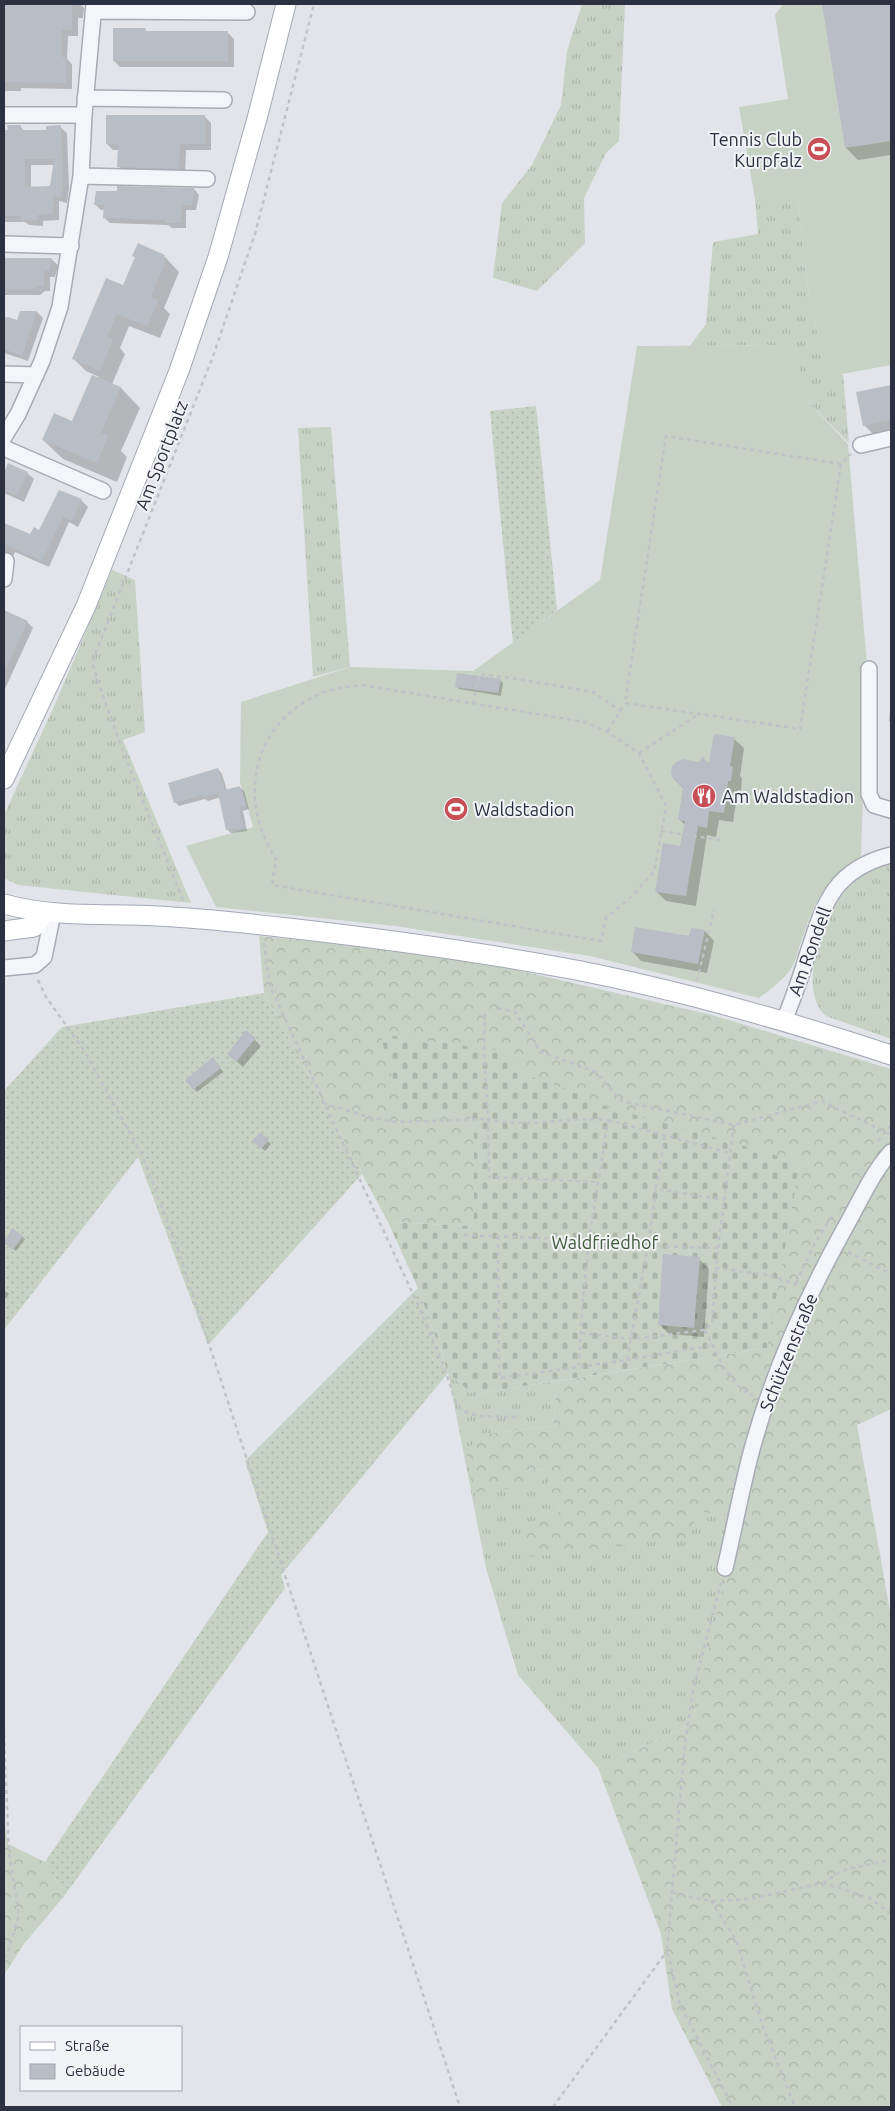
<svg xmlns="http://www.w3.org/2000/svg" width="895" height="2111" font-family="Ubuntu,sans-serif">
<defs>
<pattern id="grass-tufts" width="24" height="20" patternUnits="userSpaceOnUse" patternTransform="scale(1.25)"><rect width="24" height="20" fill="#c6d3c4"/><path d="M3 7l-1-3M5 7V3M7 7l1-3M15 17l-1-3M17 17v-4M19 17l1-3" fill="none" stroke="#aab6a9"/></pattern>
<pattern id="forest-crowns" width="20" height="18" patternUnits="userSpaceOnUse" patternTransform="scale(1.25)"><rect width="20" height="18" fill="#c6d3c4"/><path d="M2 6a3 3 0 1 1 6 0M12 15a3 3 0 1 1 6 0" fill="none" stroke="#aab6a9"/></pattern>
<pattern id="cemetery-stones" width="16" height="16" patternUnits="userSpaceOnUse" patternTransform="scale(1.25)"><rect width="16" height="16" fill="#c6d3c4"/><path d="M2 7V4a2 2 0 0 1 4 0v3zM10 15v-3a2 2 0 0 1 4 0v3z" fill="#aab6a9"/></pattern>
<pattern id="garden-dots" width="8" height="8" patternUnits="userSpaceOnUse" patternTransform="scale(1.25)"><rect width="8" height="8" fill="#c6d3c4"/><path d="M2 2h.1M6 6h.1" fill="none" stroke="#aab6a9" stroke-width="1.8" stroke-linecap="round"/></pattern>
</defs>
<rect width="100%" height="100%" fill="#e2e4e9"/>
<!-- grass -->
<path fill="url(#grass-tufts)" d="M582,4H625L619,141L606,153L584,198L585,243L537,291L493,278L502,203L532,165L561,105L567,51Z
M797,191L808,289L826,376L843,374L849,443L811,405L791,345L690,346L706,324L713,242L758,234L755,199Z
M331,427L350,667L313,677L298,428Z
M112,570L135,580L145,732L123,740L191,903L18,885L4,878V815L56,702Z
M891,864V1039L826,1016C795,989 825,914 848,888C859,875 875,869 891,864Z
M448,1373L473,1394L557,1381L553,1426L483,1434L526,1471L542,1469L560,1512L697,1510L739,1521L692,1724L598,1768L518,1675L486,1568Z"/>
<!-- forest -->
<path fill="url(#forest-crowns)" d="M259,936L368,947L491,964L712,1015L891,1069V1409L857,1425L891,1617V2107H722L672,2009L661,1934L598,1768L692,1724L738,1521L697,1510L690,1537L530,1557L522,1528L560,1512L542,1469L526,1471L521,1487L473,1493L466,1451L483,1434L553,1426L557,1381L767,1348L474,1130V1226L388,1222L264,993Z
M4,1818L8,1844L45,1862L65,1895L24,1944L4,1975Z"/>
<!-- cemetery -->
<path fill="url(#cemetery-stones)" d="M380,1034L508,1052L526,1075L571,1091L597,1104L800,1162L767,1348L473,1394L448,1373L418,1288L388,1222L474,1226V1130L469,1113L402,1111Z"/>
<!-- garden -->
<path fill="url(#garden-dots)" d="M536,406L557,610L513,644L490,411Z
M264,993L362,1174L208,1345L138,1157L4,1330V1091L62,1027Z
M418,1288L448,1373L281,1575L285,1588L65,1895L45,1862L268,1532L245,1461Z"/>
<!-- pitch -->
<path fill="#c6d3c4" d="M783,4H891V365L826,377L808,289L797,192L755,199L739,107L788,99L775,15Z
M792,345L811,405L848,444L867,665L861,857C822,881 816,900 801,942C798,950 796,963 790,970C782,981 770,990 759,998L590,956L395,926L216,907L186,846L253,827L240,782L241,702L350,667L473,671L600,580L637,346Z"/>
<!-- shadow -->
<path fill="#0003" fill-rule="evenodd" d="M4,4H80L84,8L83,18H78V36H68L67,59L72,64V89L21,88V91H4Z
M823,4H891V155L858,160L846,148Z
M145,29L148,33H228L234,39V67H120L114,61Z
M205,117L211,123V150H186L185,175L125,173L119,167V150H113L107,144Z
M20,126L25,132H47L60,127L67,133L69,188L67,203L59,201V220L43,221V226L29,225L25,222H4V187H7L6,165H4V131ZM31,165H55L51,188H31Z
M194,189L199,195L196,210H186V228H172L168,225L110,223L104,218L105,210H101L95,204Z
M164,256L179,272L164,308L170,314L160,338L129,326L120,348L125,354L112,384L121,388L140,408L121,451L127,457L117,482L63,459L43,440L73,423L99,377L86,371L74,359L124,287Z
M4,259H51L58,265L55,277H50V291H45L40,295H4Z
M21,312H37L43,318L28,361L4,353V318L18,321Z
M891,386V431L874,435L864,425L857,393Z
M9,465L27,473L34,479L24,502L4,493V476Z
M81,500L88,507L78,527L69,522L49,567L15,552L12,558H4V524L31,536Z
M4,612L27,622L33,628L4,691Z
M500,680L503,683L501,696L459,689L456,686Z
M891,702V723L889,721Z
M734,739L744,748L740,776L742,778L741,790H738L733,822L719,820L716,837L707,835L696,906L666,901L656,891L681,847L685,825L680,820L684,789L675,780L710,765Z
M218,769L222,774L227,791L239,787L244,791L249,809L243,811L247,831L231,833L227,829L221,797L208,801L205,799L179,806L175,802Z
M705,931L714,941L707,973L641,961L632,951L690,938Z
M247,1032L261,1046L243,1067L235,1060Z
M216,1062L223,1072L197,1092L194,1089Z
M260,1134L271,1144L265,1151L254,1141Z
M13,1230L25,1239L16,1251L4,1242Z
M699,1259L709,1269L704,1337L669,1334L659,1324Z
M4,1290L9,1294L4,1300Z"/>
<!-- building -->
<path fill="#b9bdc6" fill-rule="evenodd" d="M4,4H72V30H62L61,57H66V83L4,82Z
M822,4H891V141L845,148Z
M113,28H145L146,31H228V61H113Z
M106,115H205V144H180L179,169L117,167L118,144H106Z
M7,125H21V130H46V126L61,125L63,181L61,198L53,196V214L37,215V220H21V216H4V186H5L4,130H8ZM25,159H54L50,186L25,187Z
M117,186L194,188V196L191,205H181V223H165V220L103,218L104,205H94L96,191H117Z
M138,243L165,255L164,257L167,258L151,297L159,300L147,326L117,314L107,337L113,340L100,371L72,359L106,278L123,285L135,257L132,256Z
M4,258H52L49,271H44V285H39L34,289H4Z
M20,311H37L22,356L4,349V318L8,317L17,320Z
M92,375L121,387L101,433L108,436L97,463L42,440L54,413L72,421Z
M891,385V420L863,426L856,392Z
M8,463L28,472L17,496L4,491V473Z
M59,490L82,499L72,521L63,517L42,561L4,544V523L30,534L34,527L39,530Z
M4,610L28,621L4,672Z
M457,673L501,679L498,693L455,687Z
M714,734L735,737L730,766L733,767L731,781H728L724,813L709,811L707,828L698,826L686,896L655,892L663,843L680,846L685,821L678,820L683,787L674,780L671,774L672,767L676,762L683,759L699,762L702,757L709,763Z
M218,768L225,790L240,786L246,805L239,807L243,828L226,830L218,793L203,798L202,795L174,803L168,783Z
M635,927L689,936L691,928L705,930L698,964L631,952Z
M246,1030L256,1038L236,1062L227,1054Z
M213,1057L221,1068L193,1090L185,1080Z
M260,1132L269,1140L261,1149L252,1141Z
M12,1228L23,1236L13,1250L4,1243Z
M663,1254L700,1257L694,1328L658,1325Z"/>
<g fill="none" stroke-linecap="round" stroke-linejoin="round">
<!-- minor casing -->
<g stroke="#a7abb3" stroke-width="18">
<path id="minor" d="M93,11L247,12
M85,98L224,100
M4,115H84
M81,176L207,179
M4,244L71,246
M4,374L36,375
M4,437L18,414L42,361L60,307L81,176L84,115L94,4
M861,445L891,438
M4,448L103,491
M4,579L6,561
M869,669V794L874,805L891,810
M4,968L35,965L44,957L53,913
M784,1021C792,1001 800,980 806,959C823,907 831,870 891,855
M725,1568C735,1526 742,1484 754,1442C775,1367 808,1294 846,1226C860,1201 872,1173 891,1152"/>
</g>
<!-- major casing -->
<g stroke="#a2a8b5" stroke-width="21">
<path id="major" d="M4,779L86,606L179,371L218,257L258,115L286,4
M4,904C54,918 105,913 157,916C201,918 245,923 288,928C385,939 480,952 576,970C683,991 788,1021 891,1055
M4,931L34,927L45,913"/>
</g>
<!-- path -->
<path stroke="#c0c2c8" stroke-width="2.5" stroke-dasharray="4 4" stroke-linecap="butt" d="M841,464L666,436L625,703L800,729L841,464L851,454
M362,685L585,722L606,731L639,753L666,806L654,872L627,901L606,918L601,941L272,885L276,859C237,800 252,723 320,694C332,688 348,687 362,685Z
M473,704L480,674L518,679L593,692L621,711
M608,731L625,703
M639,753L699,714
M661,831L720,840
M183,900C152,821 117,743 92,662L212,359L255,234L314,4
M264,943L270,986L418,1305L444,1367L455,1400L460,1408L468,1413L479,1416L520,1417
M38,980L46,997L85,1052L142,1155L178,1250L460,2107
M697,981L714,910
M498,1008L515,1012L541,1052L596,1072L621,1101L734,1125L822,1101L891,1135
M485,1014L484,1049L488,1119C528,1129 568,1116 608,1120L589,1240L648,1246L718,1248L716,1268L768,1275L798,1285
M323,1103L372,1118L396,1122L488,1119L489,1177L598,1182
M608,1120L730,1153
M878,1141L891,1125
M656,1188L665,1136
M464,1235L589,1240L582,1310L579,1366
M498,1236L499,1378L627,1360L648,1246L656,1189L724,1200
M718,1248L734,1125
M848,1252L891,1274
M796,1283L813,1247L833,1214
M705,1330C718,1355 727,1383 753,1396
M581,1333L631,1339L705,1330L712,1323L716,1268
M627,1360L713,1345
M721,1582L693,1691L685,1743L667,1950L680,2005L733,2107
M4,1734L9,1854L19,1915L8,1951L4,1959
M823,1883L843,1870L891,1860
M673,1893L711,1901L750,1899L823,1883L870,1898L891,1914
M711,1901L736,1940L763,2027L795,2107
M553,2107L667,1951"/>
<!-- minor -->
<use href="#minor" stroke="#f4f5f8" stroke-width="15"/>
<!-- major -->
<use href="#major" stroke="#fff" stroke-width="19"/>
</g>
<!-- icons -->
<defs>
<g id="stadium-disc" transform="scale(1.25)"><circle r="9.5" fill="#c74f57" stroke="#f1f3f7"/><path d="M0-5a6.5 5 0 1 0 0 10a6.5 5 0 1 0 0-10ZM-3.5-1.8h7v3.6h-7Z" fill="#fff"/></g>
<g id="restaurant-disc" transform="scale(1.25)"><circle r="9.5" fill="#c74f57" stroke="#f1f3f7"/><path d="M-5-6h1v4h1v-4h1v4h1v-4h1v5L-1.5 .5V6h-2V.5L-5-1ZM5-6V6H3V1.5H1.5Q1.5-4 5-6Z" fill="#fff"/></g>
</defs>
<g fill-rule="evenodd">
<use href="#stadium-disc" x="819" y="149"/>
<use href="#restaurant-disc" x="704" y="796"/>
<use href="#stadium-disc" x="456" y="809"/>
</g>
<g text-anchor="middle" dominant-baseline="central" stroke-width="4" stroke-linejoin="round" paint-order="stroke">
<!-- poi labels -->
<g font-size="18" fill="#2b3140" stroke="#f1f3f7" text-anchor="start">
<text x="802" y="139" text-anchor="end">Tennis Club<tspan x="802" dy="21">Kurpfalz</tspan></text>
<text x="722" y="796">Am Waldstadion</text>
<text x="474" y="809">Waldstadion</text>
</g>
<!-- street labels -->
<g font-size="18" fill="#2b3140" stroke="#f1f3f7">
<text transform="translate(161 455) rotate(-69)">Am Sportplatz</text>
<text transform="translate(809 951) rotate(-70)">Am Rondell</text>
<text transform="translate(788 1352) rotate(-68)">Schützenstraße</text>
</g>
<!-- park labels -->
<g font-size="18" fill="#3d5b39" stroke="#f1f3f7">
<text x="605" y="1242">Waldfriedhof</text>
</g>
</g>
<!-- border -->
<rect width="895" height="2111" fill="none" stroke="#2b3140" stroke-width="10"/>
<!-- legend -->
<rect x="20" y="2026" width="162" height="65" fill="#f1f3f7" stroke="#a2a5ae"/>
<rect x="30" y="2042" width="25" height="8" fill="#ffffff" stroke="#a2a5ae"/>
<text x="65" y="2051" font-size="15" fill="#2b3140">Straße</text>
<rect x="30" y="2064" width="25" height="15" fill="#b9bdc6" stroke="#a2a5ae"/>
<text x="65" y="2076" font-size="15" fill="#2b3140">Gebäude</text>
</svg>
